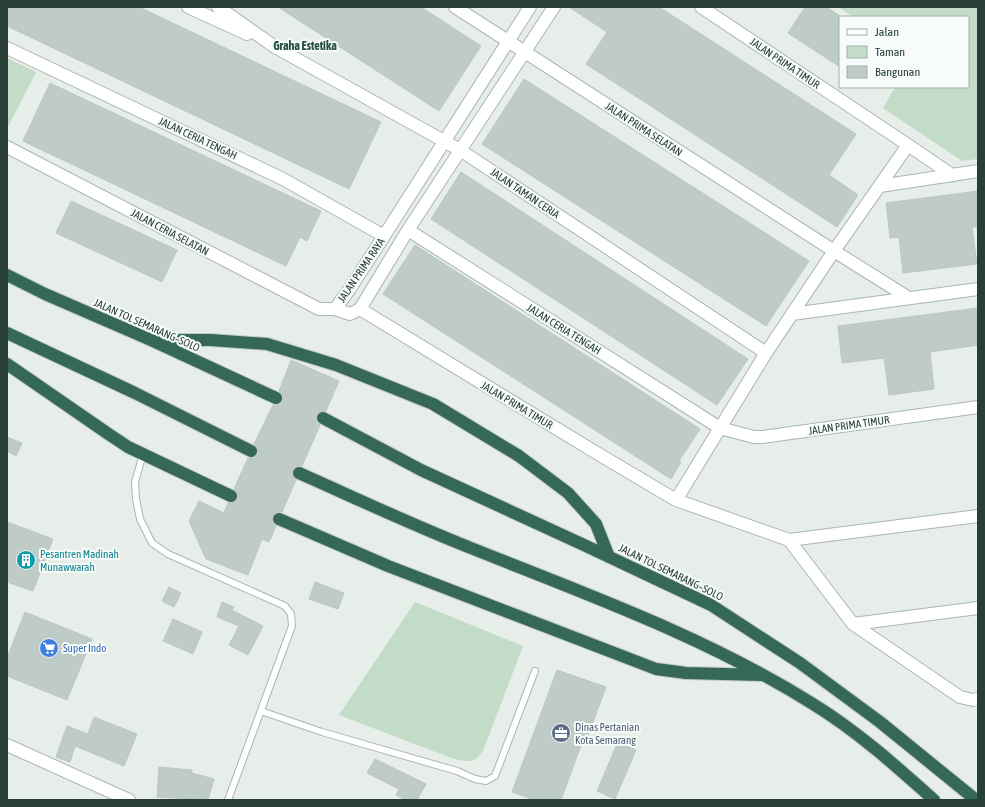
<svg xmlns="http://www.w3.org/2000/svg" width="985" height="807" font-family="'Asap Condensed',sans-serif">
<rect width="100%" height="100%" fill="#e7eeea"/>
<!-- green -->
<path fill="#c3dcc7" d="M838,7H978V159L962,161L883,108L895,87H968V17H854Z
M7,58L36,72L7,129Z
M415,602L523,646L483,751C473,764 469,762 454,759L339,715Z"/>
<!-- building -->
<path fill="#bfcbc6" stroke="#bac7c0" d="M7,7H139L381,122L349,189L7,26Z
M278,7H421L481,46L439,111Z
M569,7H659L856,134L829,175L858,195L837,227L586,64L607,32Z
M805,7H826L840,16V67L788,33Z
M524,79L809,261L766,326L482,144Z
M50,83L321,211L307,241L300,237L286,266L23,141Z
M461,172L748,359L717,405L431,219Z
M978,191V227H972L977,264L903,273L899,237L890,238L886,203Z
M71,201L177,250L162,282L56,233Z
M415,245L700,429L679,461L681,462L671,479L383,294Z
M978,308V345L930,352L934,389L889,395L884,358L842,363L838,326Z
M291,360L339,381L326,411H319L316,415V422L320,425L302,466H298L292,470V474L296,480L282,512H278L272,516V520L276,526L269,542L262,539L248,575L206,559L189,521L199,501L224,513L228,503L235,502L238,500V495L234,489L248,458L255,457L258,454L257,447L254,444L273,405L280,404L283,401L282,394L279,391Z
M7,437L22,443L16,456L7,451Z
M7,522L53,539L33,591L7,582Z
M315,582L344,593L338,609L309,599Z
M169,587L181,593L174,607L162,601Z
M222,602L234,607L232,610L263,626L248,655L229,645L239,626L217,617Z
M25,612L92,639L67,700L7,676V658Z
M173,619L202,632L193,654L163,641Z
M557,670L606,687L587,738L584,737L561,800H535L512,792Z
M94,717L137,734L124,766L75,746L70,762L56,757L67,726L88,734Z
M618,742L636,750L615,799L597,791Z
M375,759L426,784L417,800H406L396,795L399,789L367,773Z
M159,767L192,770V773L214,779L208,800L157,797Z"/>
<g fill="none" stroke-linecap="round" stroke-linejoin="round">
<!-- motorway-tunnel -->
<path stroke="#c1cbc6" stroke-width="12" stroke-dasharray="12 6" stroke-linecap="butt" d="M276,398L299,406L323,418
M251,451L299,473
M231,496L279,519"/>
<!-- service casing -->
<g stroke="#aab6b0" stroke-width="8">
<path id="service" d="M143,454L135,482L136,499L140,519L152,543L168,554L285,606L291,614L292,626L228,800
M261,711L322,732L457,771L475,779L486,781L495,776L535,671"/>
</g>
<!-- minor casing -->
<g stroke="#aab6b0" stroke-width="14">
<path id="minor" d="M188,7L247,34
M218,7L275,47L460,150L766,353
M455,7L834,251L909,298
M7,48L283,179L384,236
M908,145L952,175L978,171
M7,147L319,309H335
M880,186L952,175
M408,230L720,428L754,437H762L978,407
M335,309L350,314L360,309L408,230L554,7
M335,309L349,290L384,236L530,7
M360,309L600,455L676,500L766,353L834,251L908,145L701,7
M792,314L978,289
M676,500L789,540L978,516
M789,540L853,624L960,697L973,700L978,699
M853,624L978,608"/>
</g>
<!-- secondary casing -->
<g stroke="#a7b8b1" stroke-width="14">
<path id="secondary" d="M7,745L129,800"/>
</g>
<!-- motorway casing -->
<g stroke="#c3c9c7" stroke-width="14">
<path id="motorway" d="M7,275L45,294L151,340L276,398
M7,333L135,393L251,451
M151,340H210L267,344L336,365L433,404L519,456L568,493L596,524L609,557
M7,364L107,433L128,447L231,496
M323,418L421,470L584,545L711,605L800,663L880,722L976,800
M299,473C353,497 406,522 461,544C580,592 703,635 813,704C857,731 896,766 934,800
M279,519L388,566L656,669L686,673L762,675"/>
</g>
<!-- service -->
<use href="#service" stroke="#fff" stroke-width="6"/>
<!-- minor -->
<use href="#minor" stroke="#fff" stroke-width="12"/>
<!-- secondary -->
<use href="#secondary" stroke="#fff" stroke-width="12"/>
<!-- motorway -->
<use href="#motorway" stroke="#366859" stroke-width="12"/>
</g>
<!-- icons -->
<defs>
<g id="building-disc" transform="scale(1)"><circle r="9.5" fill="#0f9aa8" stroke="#f7fbf9"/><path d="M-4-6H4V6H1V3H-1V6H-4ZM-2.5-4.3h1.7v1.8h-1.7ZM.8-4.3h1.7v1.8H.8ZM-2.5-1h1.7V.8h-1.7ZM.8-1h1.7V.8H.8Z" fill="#fff"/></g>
<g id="supermarket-disc" transform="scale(1)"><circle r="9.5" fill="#3f7fe0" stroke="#f7fbf9"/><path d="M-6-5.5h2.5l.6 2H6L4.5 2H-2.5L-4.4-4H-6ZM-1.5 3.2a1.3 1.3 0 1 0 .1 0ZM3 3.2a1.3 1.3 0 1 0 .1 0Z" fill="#fff"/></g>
<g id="office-disc" transform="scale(1)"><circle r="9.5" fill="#5c6f8a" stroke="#f7fbf9"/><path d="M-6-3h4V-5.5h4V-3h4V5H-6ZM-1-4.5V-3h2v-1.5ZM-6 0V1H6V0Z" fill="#fff"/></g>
</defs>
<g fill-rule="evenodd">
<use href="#building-disc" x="26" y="560"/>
<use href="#supermarket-disc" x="49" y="648"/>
<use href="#office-disc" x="561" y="733"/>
</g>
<g text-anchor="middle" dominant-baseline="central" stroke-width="4" stroke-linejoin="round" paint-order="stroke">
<!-- street labels -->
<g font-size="11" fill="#273f36" stroke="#f7fbf9">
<text transform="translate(785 63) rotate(34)">JALAN PRIMA TIMUR</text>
<text transform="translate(644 129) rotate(33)">JALAN PRIMA SELATAN</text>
<text transform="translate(198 138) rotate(25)">JALAN CERIA TENGAH</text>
<text transform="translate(525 193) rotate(34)">JALAN TAMAN CERIA</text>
<text transform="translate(170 232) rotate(28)">JALAN CERIA SELATAN</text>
<text transform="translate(361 270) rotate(-56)">JALAN PRIMA RAYA</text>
<text transform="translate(147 325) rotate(24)">JALAN TOL SEMARANG–SOLO</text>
<text transform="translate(564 329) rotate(32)">JALAN CERIA TENGAH</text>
<text transform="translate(517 405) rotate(31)">JALAN PRIMA TIMUR</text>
<text transform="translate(849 425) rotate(-8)">JALAN PRIMA TIMUR</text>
<text transform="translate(671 572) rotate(26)">JALAN TOL SEMARANG–SOLO</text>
</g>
<!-- culture labels -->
<g font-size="11" fill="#0d838f" stroke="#f7fbf9" text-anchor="start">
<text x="40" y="554">Pesantren Madinah<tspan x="40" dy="13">Munawwarah</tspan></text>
</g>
<!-- shop labels -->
<g font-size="11" fill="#366cbe" stroke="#f7fbf9" text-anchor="start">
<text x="63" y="648">Super Indo</text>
</g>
<!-- service labels -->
<g font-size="11" fill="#4e5e75" stroke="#f7fbf9" text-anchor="start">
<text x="575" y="727">Dinas Pertanian<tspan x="575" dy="13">Kota Semarang</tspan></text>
</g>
<!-- neighbourhood labels -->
<g font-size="12" font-weight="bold" fill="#254f40" stroke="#f7fbf9">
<text x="305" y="46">Graha Estetika</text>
</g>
</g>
<!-- border -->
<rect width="985" height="807" fill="none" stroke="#273f36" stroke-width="16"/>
<!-- legend -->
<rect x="839" y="16" width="130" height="72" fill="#f7fbf9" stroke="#a4b0ab"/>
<rect x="847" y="29" width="20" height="6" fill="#ffffff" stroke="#a4b0ab"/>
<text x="875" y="36" font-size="12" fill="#273f36">Jalan</text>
<rect x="847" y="46" width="20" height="12" fill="#c3dcc7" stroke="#a4b0ab"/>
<text x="875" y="56" font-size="12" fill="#273f36">Taman</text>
<rect x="847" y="66" width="20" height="12" fill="#bfcbc6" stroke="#a4b0ab"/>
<text x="875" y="76" font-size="12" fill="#273f36">Bangunan</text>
</svg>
